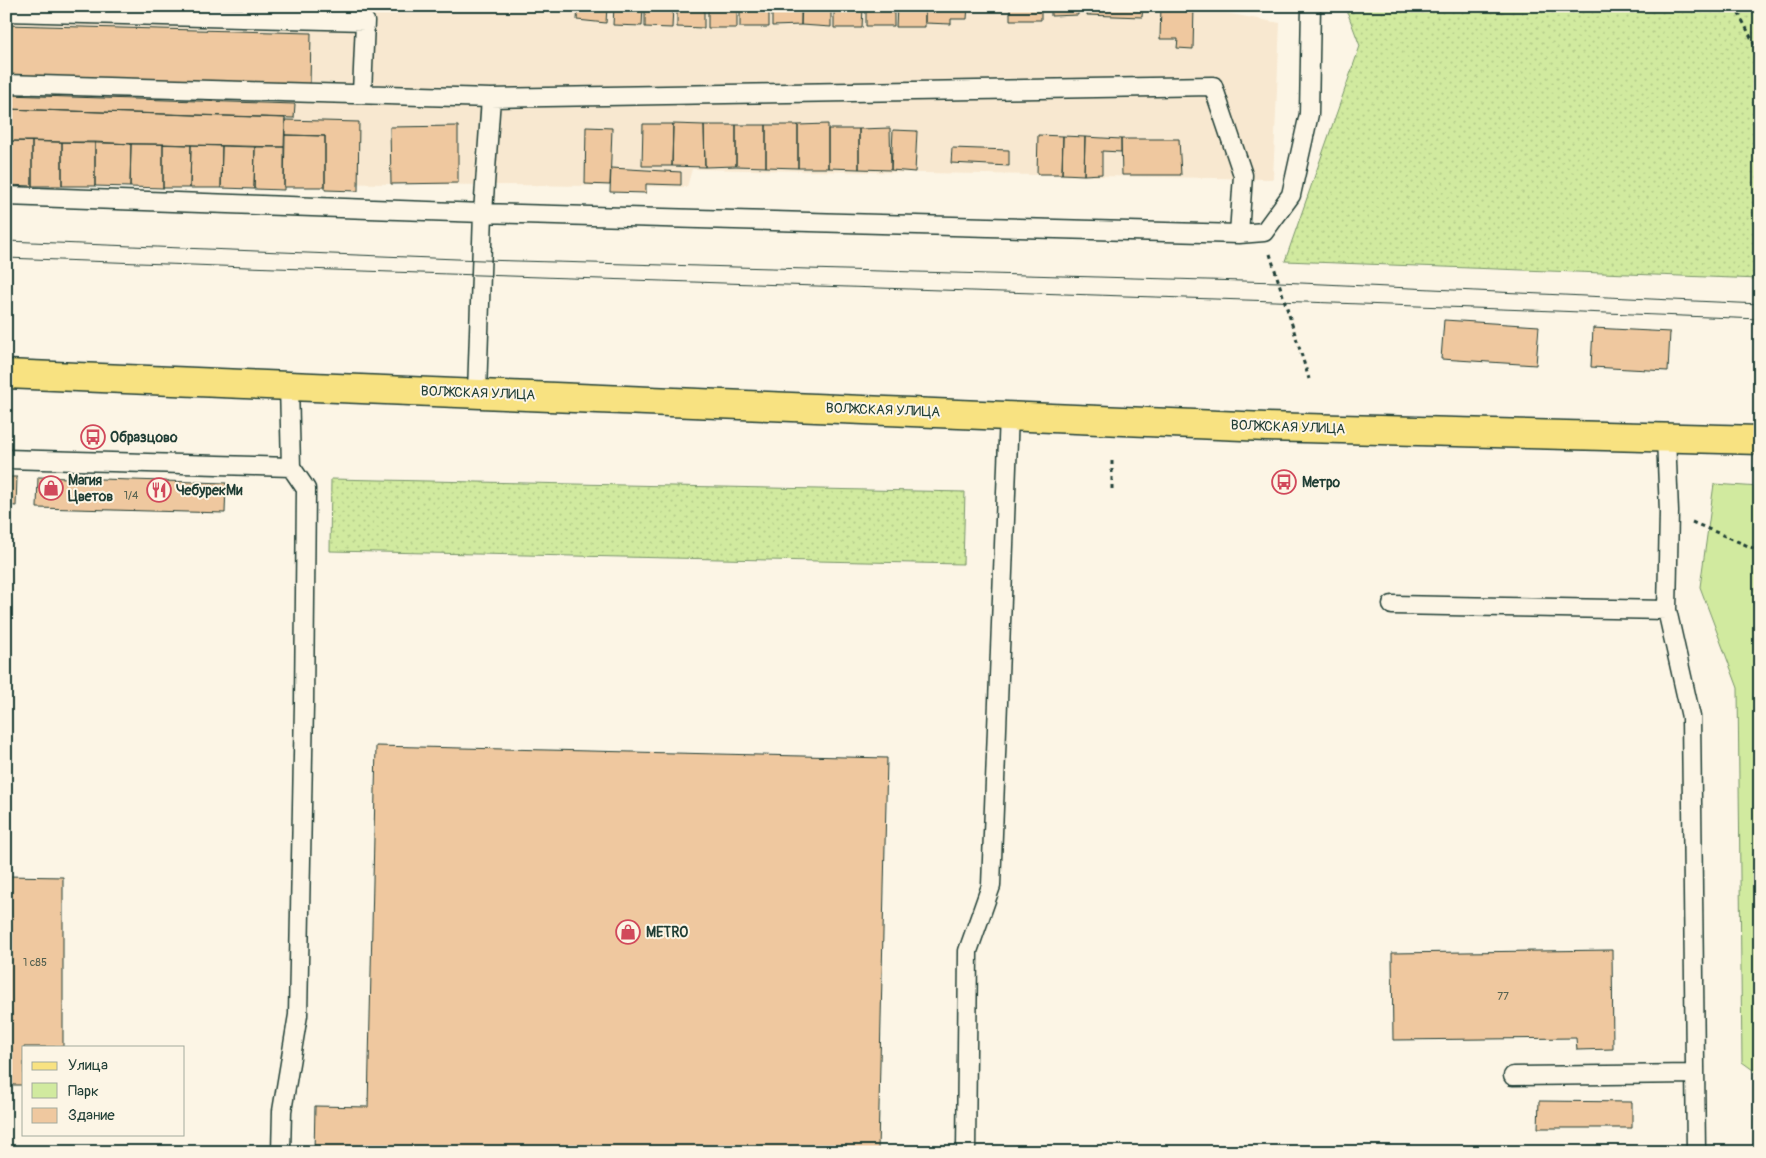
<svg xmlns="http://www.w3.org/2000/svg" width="1766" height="1158" font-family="Pangolin,sans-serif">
<defs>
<pattern id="grass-dots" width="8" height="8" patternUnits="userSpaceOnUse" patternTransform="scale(1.25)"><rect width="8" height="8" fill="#d1ea9f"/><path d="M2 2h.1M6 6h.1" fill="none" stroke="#b3ca8a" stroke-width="1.8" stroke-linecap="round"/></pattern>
</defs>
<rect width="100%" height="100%" fill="#fcf5e5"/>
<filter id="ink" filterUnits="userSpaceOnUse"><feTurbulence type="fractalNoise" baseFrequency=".02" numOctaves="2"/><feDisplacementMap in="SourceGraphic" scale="10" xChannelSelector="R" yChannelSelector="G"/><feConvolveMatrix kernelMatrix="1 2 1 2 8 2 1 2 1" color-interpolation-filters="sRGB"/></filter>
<g filter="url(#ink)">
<!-- built -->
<path fill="#f8e8d0" d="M6,6H1189L1280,23L1273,179L692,169L687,187L6,180Z"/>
<!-- grass -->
<path fill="url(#grass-dots)" stroke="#78946a" d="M1345,6H1760V279L1285,261L1360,46Z
M331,479L965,492L963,564L330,551Z"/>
<!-- green -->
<path fill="#d1ea9f" stroke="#78946a" d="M1714,484L1760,487V1075L1742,1062L1738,688L1700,587Z"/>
<!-- building -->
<path fill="#efc89f" stroke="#1f3d34" d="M578,6H607L606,23L577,20Z
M614,6H643L642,26L613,25Z
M645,6H673L672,28L645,27Z
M677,6H704V28L677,27Z
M708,6H737V28H708Z
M740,6H769V27H740Z
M772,6H801V25L772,26Z
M802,6H831V27L801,25Z
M834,6H863L862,28H834Z
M866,6H894V26H866Z
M897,6H925V27H896Z
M925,6H968L967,19H951V24L925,23Z
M1010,6H1041V20H1010Z
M1051,6H1078V15L1051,16Z
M1088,6H1143L1142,17L1087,15Z
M1161,6H1194L1193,49L1177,48L1178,39H1160Z
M6,25L311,33L310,85L6,77Z
M6,95L295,104L294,118L6,109Z
M6,109L285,118L284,147L6,141Z
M285,120L359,122L358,191L325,190V136L285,135Z
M643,124H673L672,166H642Z
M673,124L704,125L705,167L672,166Z
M828,124V168H798V125Z
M704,125H736V166L705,167Z
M736,125H766V167L736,166Z
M766,125H798V168L766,167Z
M458,126V183L391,184L390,127Z
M586,127L612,128L610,185L585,184Z
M890,128L891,170L859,169V129Z
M828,129H859V169L828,168Z
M893,130L917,131L915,172L891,170Z
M285,135L325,136V187H284Z
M1038,135L1063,136L1062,174H1037Z
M1063,136L1085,137L1084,175L1062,174Z
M1085,137L1121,139V152L1102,151V174L1084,175Z
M1121,139H1179L1181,175H1122Z
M6,141H32V186L6,185Z
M32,141L62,142V186H32Z
M62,142H95V186H62Z
M95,142L131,144L130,187L95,186Z
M131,144H163V188L130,187Z
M163,144L191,145L190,188H163Z
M191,145L222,146L221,188H190Z
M222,146L255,147L254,189L221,188Z
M255,147H284V190L254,189Z
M952,148L1009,150V166L951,163Z
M611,168L681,172V185L646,184V193L610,192Z
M1444,320L1539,326L1536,365L1441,359Z
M1593,328L1670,332L1668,371L1591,367Z
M6,477H17L16,506L6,505Z
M38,477L226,483L225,513L37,508Z
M376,746L887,758L878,1150L943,1152H314L315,1106L368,1107Z
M6,876L63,877V1047H24V1085H6Z
M1612,950L1613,1049L1577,1050L1576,1038L1393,1040L1392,953Z
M1539,1101L1632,1102V1128H1538Z"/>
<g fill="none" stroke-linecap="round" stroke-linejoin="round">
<!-- lane casing -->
<g stroke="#1f3d34" stroke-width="21">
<path id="lane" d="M6,12L365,21L362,93
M6,84L491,98L1213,86L1243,175L1239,234
M6,196L483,213L1239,234L1264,232L1291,195L1309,114L1311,6
M477,393L483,213L491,98
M1666,437L1669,512L1667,610L1691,717L1696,1152
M6,459L291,467
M1392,605L1667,610
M1513,1076L1695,1074
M281,1152L282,1111L298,1015L304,704L306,489L291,467L289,385
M966,1152L968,951L991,886L1009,414"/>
</g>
<!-- primary casing -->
<g stroke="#1f3d34" stroke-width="31">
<path id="primary" d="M6,374L1266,427L1760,440"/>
</g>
<!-- path -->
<path stroke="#1f3d34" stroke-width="3" stroke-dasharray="4 4" stroke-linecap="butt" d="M1735,6L1760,55
M1270,254L1309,379
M1112,489V459
M1692,522L1760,551"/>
<!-- lane -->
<use href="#lane" stroke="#fcf5e5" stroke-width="18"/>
<!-- primary -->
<use href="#primary" stroke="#f8e281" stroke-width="28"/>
<!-- tram -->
<path stroke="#1f3d34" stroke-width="1" d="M6,241L482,260L1279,282L1760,304
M6,258C591,281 1175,295 1760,319"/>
</g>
</g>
<!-- icons -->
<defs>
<g id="bus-ring" transform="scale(1.25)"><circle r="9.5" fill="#fcf5e5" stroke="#d1495b" stroke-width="1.5"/><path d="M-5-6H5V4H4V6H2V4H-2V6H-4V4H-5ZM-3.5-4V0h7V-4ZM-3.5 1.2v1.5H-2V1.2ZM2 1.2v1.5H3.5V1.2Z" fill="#d1495b"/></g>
<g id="shop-ring" transform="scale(1.25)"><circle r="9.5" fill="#fcf5e5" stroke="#d1495b" stroke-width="1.5"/><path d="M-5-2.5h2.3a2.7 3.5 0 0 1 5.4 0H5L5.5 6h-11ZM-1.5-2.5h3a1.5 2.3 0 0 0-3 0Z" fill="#d1495b"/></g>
<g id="restaurant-ring" transform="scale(1.25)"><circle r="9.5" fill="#fcf5e5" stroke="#d1495b" stroke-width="1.5"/><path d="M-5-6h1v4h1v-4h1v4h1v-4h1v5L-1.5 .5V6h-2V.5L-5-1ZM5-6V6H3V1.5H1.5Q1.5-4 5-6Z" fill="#d1495b"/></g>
</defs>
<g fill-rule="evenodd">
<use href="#bus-ring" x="93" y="437"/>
<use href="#bus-ring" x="1284" y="482"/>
<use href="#shop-ring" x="51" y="488"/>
<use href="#restaurant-ring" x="159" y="490"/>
<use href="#shop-ring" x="628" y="932"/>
</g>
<g text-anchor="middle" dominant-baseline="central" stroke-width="4" stroke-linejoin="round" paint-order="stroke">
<!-- number labels -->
<g font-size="11" fill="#53604f">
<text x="131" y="495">1/4</text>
<text x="35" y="962">1 с85</text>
<text x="1503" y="996">77</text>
</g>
<!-- street labels -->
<g font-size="14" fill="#1f3d34" stroke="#fcf5e5">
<text transform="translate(478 393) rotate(2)">ВОЛЖСКАЯ УЛИЦА</text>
<text transform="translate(883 410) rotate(2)">ВОЛЖСКАЯ УЛИЦА</text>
<text transform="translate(1288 427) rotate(2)">ВОЛЖСКАЯ УЛИЦА</text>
</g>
<!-- poi labels -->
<g font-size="14" font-weight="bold" fill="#1f3d34" stroke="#fcf5e5" text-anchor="start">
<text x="110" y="437">Образцово</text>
<text x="68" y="480">Магия<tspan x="68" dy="16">Цветов</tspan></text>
<text x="1302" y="482">Метро</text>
<text x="176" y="490">ЧебурекМи</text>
<text x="646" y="932">METRO</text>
</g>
</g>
<!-- margin -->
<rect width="1766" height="1158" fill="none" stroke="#fcf5e5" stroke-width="25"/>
<rect x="12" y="12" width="1741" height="1133" fill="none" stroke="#1f3d34" stroke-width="2" filter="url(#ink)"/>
<!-- legend -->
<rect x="22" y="1046" width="162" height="90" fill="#fcf5e5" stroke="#a4ab9e"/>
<rect x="32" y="1062" width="25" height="8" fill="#f8e281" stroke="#a4ab9e"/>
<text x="68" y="1070" font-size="15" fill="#1f3d34">Улица</text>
<rect x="32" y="1083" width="25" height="15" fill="#d1ea9f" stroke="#a4ab9e"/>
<text x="68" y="1096" font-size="15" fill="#1f3d34">Парк</text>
<rect x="32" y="1108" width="25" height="15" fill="#efc89f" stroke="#a4ab9e"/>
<text x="68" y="1120" font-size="15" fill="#1f3d34">Здание</text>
</svg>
